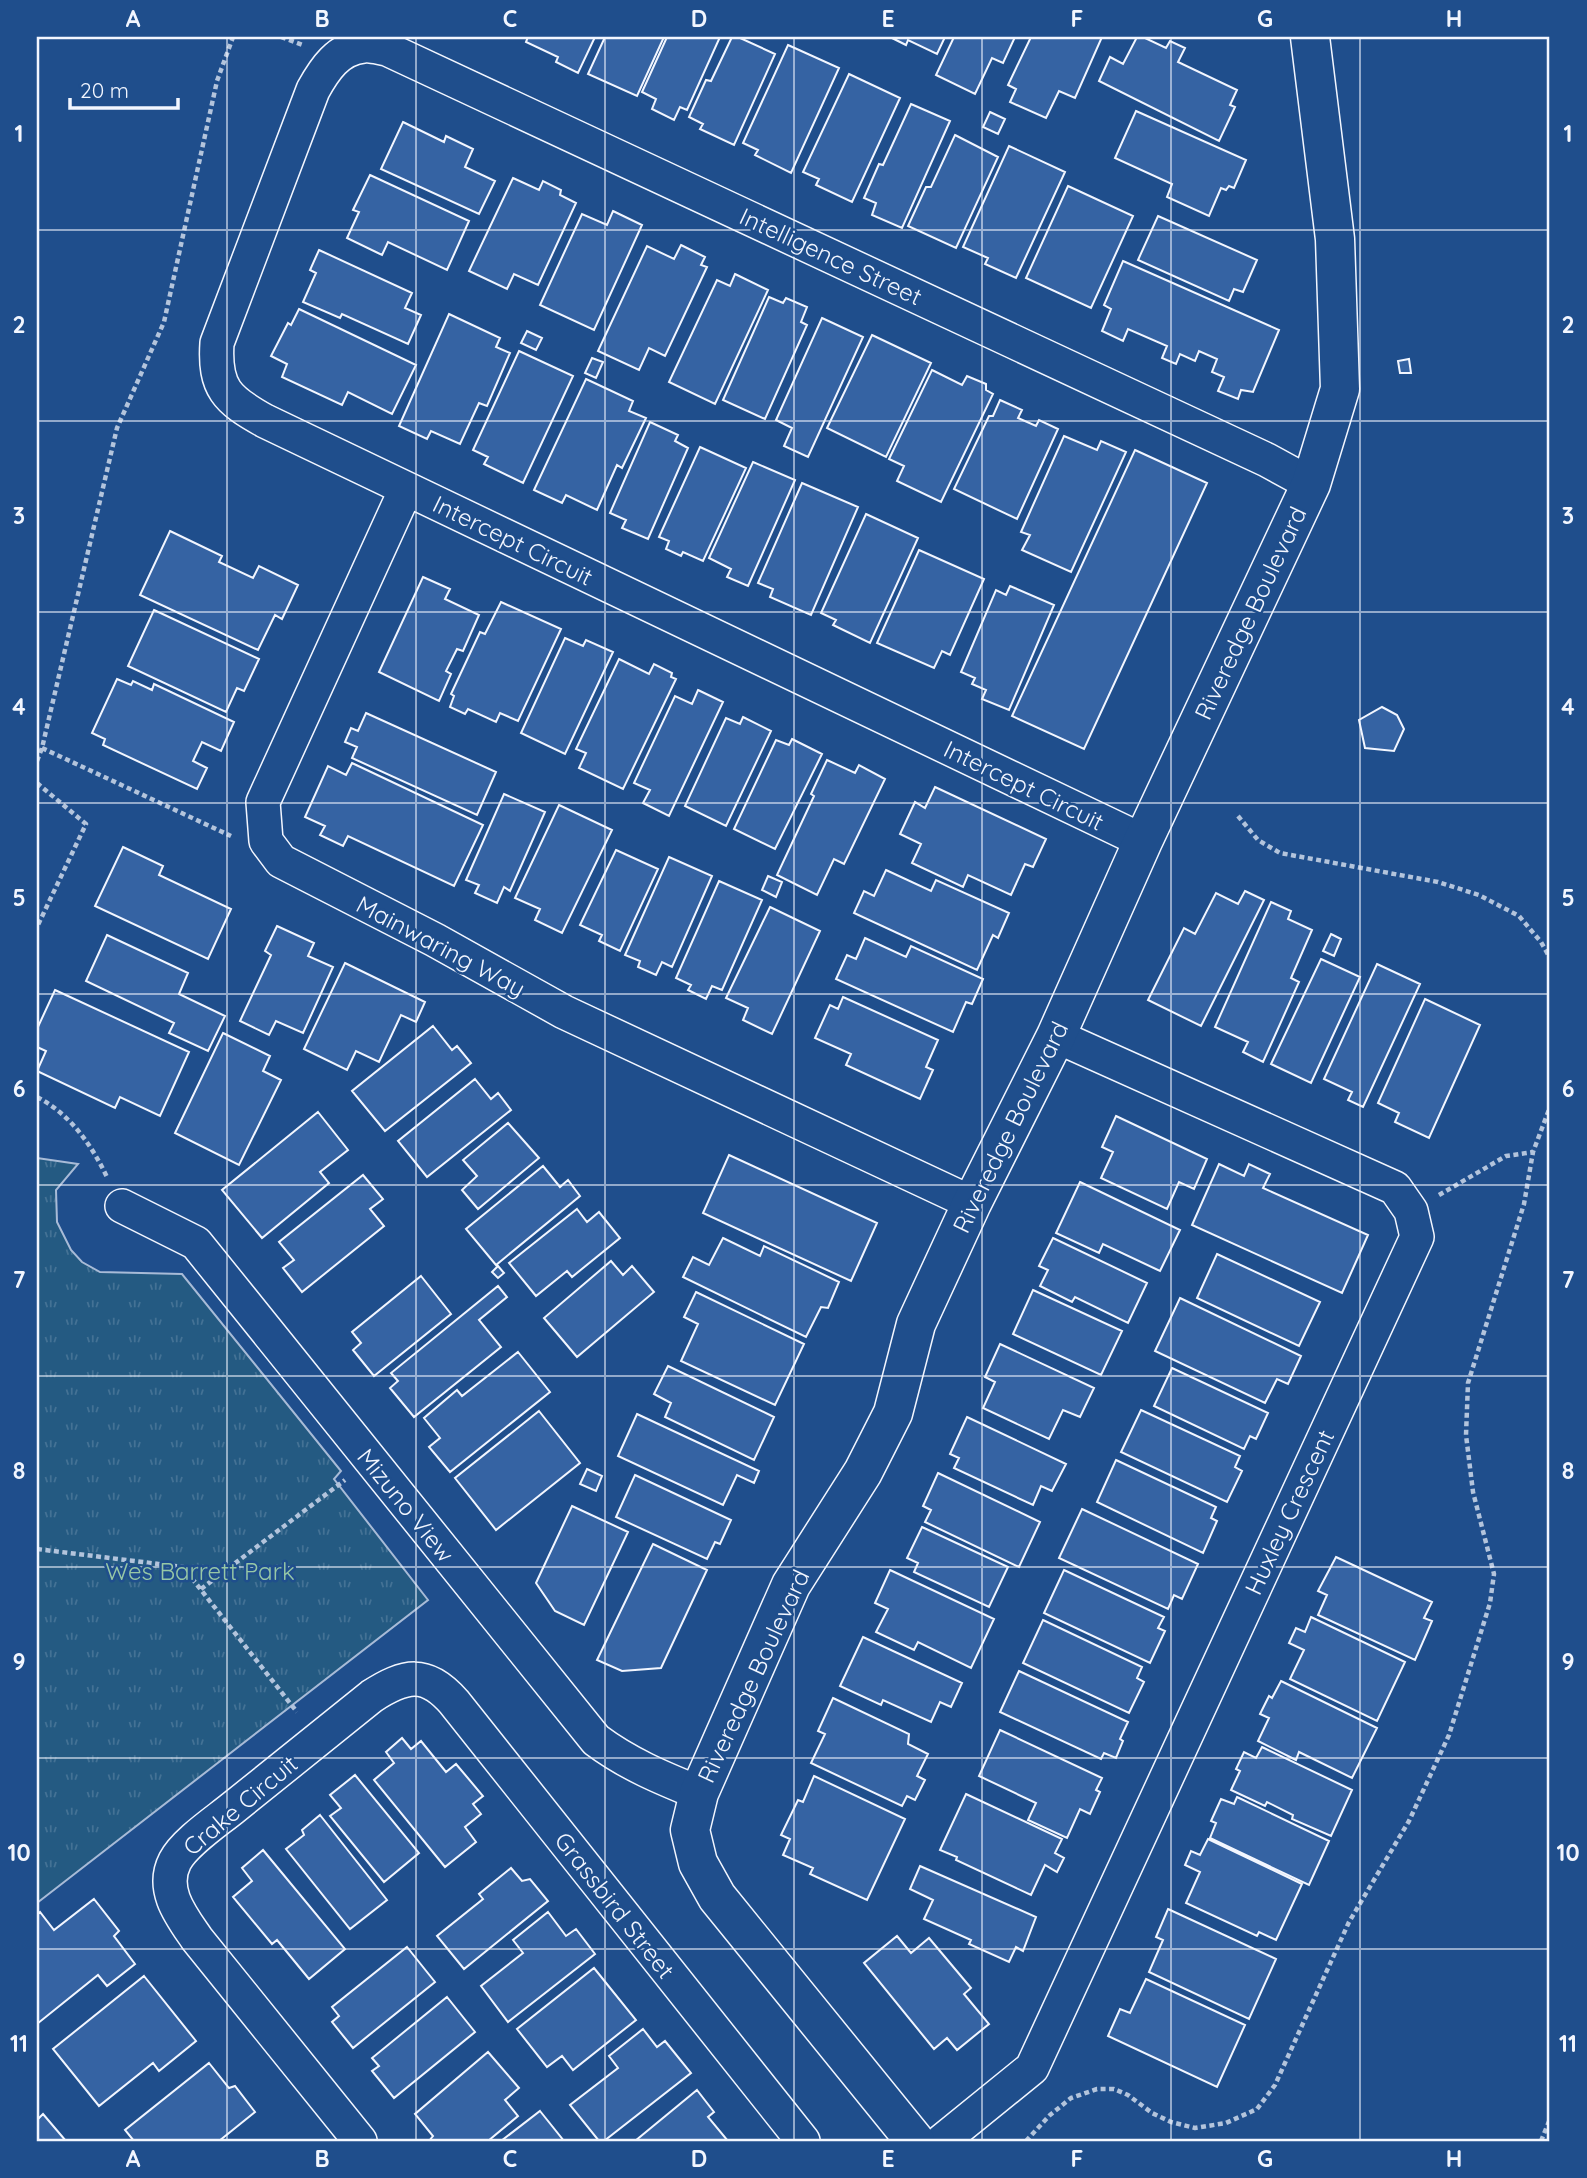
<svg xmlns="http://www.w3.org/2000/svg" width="1587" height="2178" font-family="Quicksand,sans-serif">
<defs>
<pattern id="grass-tufts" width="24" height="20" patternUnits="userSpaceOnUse" patternTransform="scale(1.75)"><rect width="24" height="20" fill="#245a82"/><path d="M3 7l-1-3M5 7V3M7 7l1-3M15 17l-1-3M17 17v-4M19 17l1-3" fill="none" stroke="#447295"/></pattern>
</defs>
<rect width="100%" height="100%" fill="#1f4e8c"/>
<!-- grass -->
<path fill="url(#grass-tufts)" stroke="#a8bbd7" stroke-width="2" d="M37,1158L78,1164L56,1190L57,1222L71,1250L82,1262L100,1272L182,1274L341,1471L334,1479L428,1600L37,1903Z"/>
<!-- building -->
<path fill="#3563a3" stroke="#f2f6ff" stroke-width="2" d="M528,37H595L578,73L556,62L558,57L526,42Z
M605,37H664L637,96L588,74Z
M667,37H720L687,110L680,107L674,120L652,109L656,99L642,92Z
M732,37H738L775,54L734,145L700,129L703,124L689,117L706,80L711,81Z
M890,37H945L937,54L908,40L906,45Z
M954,37H1015L1003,63L992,58L975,94L936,75Z
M1031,37H1102L1075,98L1059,91L1046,118L1010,102L1016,89L1008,85Z
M1137,37H1143L1166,48L1170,41L1185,48L1178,62L1237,90L1230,105L1235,107L1219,141L1099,81L1110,57L1123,64Z
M788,45L839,68L791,173L755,155L758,150L743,143Z
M849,74L900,98L852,202L816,185L819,179L803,172Z
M911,104L950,121L902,228L872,215L876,203L864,198L879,164L883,165Z
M1136,111L1246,160L1234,188L1229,186L1226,190L1221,188L1209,216L1167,197L1172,184L1115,158Z
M990,112L1005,119L998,134L983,127Z
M403,122L444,142L446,136L473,149L465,167L495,181L479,214L381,169Z
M955,135L998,157L956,248L908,226L926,187H931Z
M1009,146L1065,172L1016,278L985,264L988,258L963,247Z
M370,175L469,221L447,270L388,242L382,255L347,238L359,212L353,210Z
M513,178L539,190L543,181L561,190L560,195L576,203L538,285L514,274L507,289L469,271Z
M1068,186L1133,216L1091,308L1026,278Z
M613,211L642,225L594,330L540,305L582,214L607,225Z
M1158,216L1257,260L1243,292L1234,289L1229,301L1138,260Z
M681,245L705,257L701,265L707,267L665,356L649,348L639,370L598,351L647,246L674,259Z
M319,250L412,293L405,308L421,315L408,344L342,314L340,318L303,302L316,273L310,270Z
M1123,261L1279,330L1253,392L1241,390L1238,399L1218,391L1224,377L1212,372L1217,359L1199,351L1195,361L1180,354L1176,364L1162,358L1167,346L1128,329L1123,341L1102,331L1111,309L1104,305Z
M735,274L768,290L715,404L669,382L717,280L730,286Z
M769,297L783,303L786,298L807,307L801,322L807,325L765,419L723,400Z
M299,309L416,365L392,414L348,392L342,405L282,377L287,364L271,356L288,323L291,325Z
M449,314L500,338L496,347L510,353L487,406L479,403L460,444L431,431L427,439L399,426Z
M822,318L863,337L808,457L784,446L792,428L776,420Z
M527,331L542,338L536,350L521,343Z
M872,335L931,363L886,457L827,428Z
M519,351L573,376L523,483L484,464L488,457L473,450Z
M592,358L603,362L596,378L585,373Z
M1409,359L1411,373H1400L1398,361Z
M932,370L962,385L967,376L986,384V390L993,394L941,502L897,481L904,466L889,459Z
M586,379L633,401L629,411L646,418L622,468L617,465L597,510L566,495L562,503L534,490Z
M1000,400L1022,410L1018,418L1036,426L1039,420L1058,429L1017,519L954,489L989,416H993Z
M650,422L678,435L675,441L688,448L648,539L622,528L626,520L610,513Z
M1064,436L1097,450L1101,441L1126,452L1071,572L1022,550L1030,535L1021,532Z
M700,447L746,468L703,561L683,552L681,556L666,549L669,541L659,537Z
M1135,450L1207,483L1084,749L1012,716Z
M753,462L795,480L748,586L727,577L731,569L709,558Z
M802,483L858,507L811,615L770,597L773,589L758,583Z
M866,514L918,538L870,643L833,625L836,620L821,613Z
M170,531L222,556L219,562L253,578L259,566L298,585L282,619L275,615L258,650L140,595Z
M919,550L984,579L950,655L942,651L934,668L877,643Z
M423,577L450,589L445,599L479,615L463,651L457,649L446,671L451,674L439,701L379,672Z
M1010,586L1054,605L1009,710L982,699L986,690L972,684L975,678L961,672L996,590L1006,595Z
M501,602L561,629L518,721L500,713L496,722L468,709L465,714L450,707L454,696L451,694L480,632L485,634Z
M154,610L259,659L244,691L237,688L226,712L128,666Z
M565,638L583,646L586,640L613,652L565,754L521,733Z
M619,659L649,674L654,664L672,673L671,677L676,679L623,789L579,768L586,753L576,749Z
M117,679L131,685L133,681L152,690L154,684L234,722L221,751L202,742L193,761L207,768L197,789L103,745L105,739L92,733Z
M698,690L723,702L669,816L643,803L650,790L634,783L675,696L692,704Z
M1382,707L1397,715L1404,729L1394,751L1365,748L1359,720Z
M366,713L496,772L477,815L352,758L357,747L345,742L351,728L358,731Z
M743,717L771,731L726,826L685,806L726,718L740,724Z
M792,739L822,754L775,849L734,829L776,740L789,745Z
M827,760L855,773L859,765L885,779L844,864L834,859L817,895L777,875L814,796L811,794Z
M352,763L483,825L454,886L348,836L343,846L320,835L325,826L305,817L328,766L346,775Z
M935,787L1046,839L1033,867L1025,864L1011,895L968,875L963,887L912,863L921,844L900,834L915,802L925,808Z
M504,794L545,812L510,891L504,887L497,903L475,893L479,885L466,880Z
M559,805L612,830L562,933L535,920L540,909L515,898Z
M123,847L163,866L159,875L231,909L208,959L95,906Z
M616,850L658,869L620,951L599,941L602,935L580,925Z
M669,857L712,876L672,967L662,962L656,975L638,967L640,961L625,955Z
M886,870L931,891L936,880L1009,913L998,938L993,935L977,970L854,913L864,891L874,896Z
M768,876L782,882L776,897L762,890Z
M719,881L762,900L722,990L712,986L706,999L688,990L691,985L676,978Z
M1245,891L1264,900L1201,1026L1148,1000L1184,928L1195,934L1216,893L1238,904Z
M1271,902L1291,911L1288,919L1312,930L1291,978L1299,982L1263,1062L1243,1052L1248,1042L1215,1027Z
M770,907L820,931L772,1034L743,1020L748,1008L726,998Z
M277,926L314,943L308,956L333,967L303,1033L276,1021L269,1035L240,1021L271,955L265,951Z
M1331,934L1341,939L1334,956L1323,951Z
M107,935L188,973L179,994L225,1016L208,1051L169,1033L174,1023L86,981Z
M865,938L906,957L911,946L983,979L972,1004L966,1002L953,1032L836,979L847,955L856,959Z
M1321,959L1360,977L1311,1083L1271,1064Z
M345,963L425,1002L416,1022L401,1015L379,1062L356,1051L347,1070L304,1049Z
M1377,964L1420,984L1363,1107L1348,1100L1352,1092L1324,1079Z
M55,990L189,1052L160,1116L120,1097L115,1108L37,1071L46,1051L37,1047V1029Z
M843,997L938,1040L926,1067L933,1070L920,1099L846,1065L851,1054L815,1038L830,1005L838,1009Z
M1425,999L1480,1025L1429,1138L1395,1122L1399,1113L1378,1103Z
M433,1026L452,1050L457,1046L471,1063L385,1131L352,1091Z
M223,1033L270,1056L263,1071L281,1080L239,1165L175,1133Z
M475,1079L491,1099L498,1093L511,1110L427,1177L398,1141Z
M318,1112L348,1150L320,1172L329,1183L262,1238L222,1190Z
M1116,1116L1207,1159L1194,1189L1179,1182L1167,1209L1101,1178L1113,1152L1102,1147Z
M508,1123L539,1158L478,1209L462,1190L477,1176L463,1160Z
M729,1155L877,1223L851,1281L703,1213Z
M1219,1164L1244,1176L1249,1164L1270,1174L1263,1188L1368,1235L1342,1293L1192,1225Z
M543,1166L560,1187L568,1180L580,1196L496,1265L466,1229Z
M363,1175L383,1199L370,1209L384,1226L302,1292L283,1268L294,1260L279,1242Z
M1080,1182L1180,1230L1160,1271L1103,1244L1099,1253L1056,1233Z
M577,1209L587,1222L599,1212L620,1238L572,1277L567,1271L536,1296L509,1263Z
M723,1238L760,1256L764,1246L839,1282L828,1308L821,1307L806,1337L683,1277L693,1257L709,1265Z
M1053,1238L1147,1283L1128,1323L1075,1297L1072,1302L1040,1286L1048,1270L1039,1266Z
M1217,1254L1320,1302L1299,1346L1197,1298Z
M611,1261L623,1275L632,1266L654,1292L577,1357L544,1318Z
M498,1266L504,1273L498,1278L492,1272Z
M421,1276L451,1314L374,1376L353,1350L361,1343L352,1332Z
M498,1286L507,1297L479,1320L501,1347L414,1417L390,1388L398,1381L391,1373Z
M1033,1290L1122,1331L1101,1375L1013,1334Z
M696,1292L804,1344L775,1405L681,1361L698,1324L684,1317Z
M1180,1298L1301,1356L1288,1384L1277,1379L1265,1403L1155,1351Z
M1000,1344L1094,1388L1080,1417L1063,1410L1049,1439L983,1408L995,1382L985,1377Z
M518,1352L550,1392L450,1472L429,1447L440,1438L424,1418L457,1390L462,1396Z
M668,1366L774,1417L754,1460L665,1417L671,1403L654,1394Z
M1172,1368L1268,1413L1256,1439L1250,1436L1244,1449L1154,1406Z
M1141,1410L1240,1456L1235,1467L1242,1471L1227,1502L1121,1452Z
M539,1411L580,1463L496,1530L455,1478Z
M637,1414L759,1471L754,1483L737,1475L723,1505L618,1456Z
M967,1417L1066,1464L1052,1491L1041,1486L1033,1505L954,1468L959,1458L950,1454Z
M1116,1460L1216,1507L1211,1518L1217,1521L1203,1553L1097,1502Z
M587,1469L602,1476L596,1491L580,1484Z
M938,1473L1040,1522L1019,1567L925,1522L931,1510L923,1506Z
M635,1475L731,1520L720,1544L715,1542L707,1559L616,1517Z
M572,1506L628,1532L584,1625L555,1611L536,1583Z
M1082,1509L1198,1564L1182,1599L1174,1595L1168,1609L1059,1558Z
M922,1527L1008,1567L989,1607L914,1572L918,1563L907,1558Z
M653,1544L707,1570L661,1668L622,1671L597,1660Z
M1336,1557L1432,1602L1424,1618L1432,1621L1415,1660L1318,1615L1327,1595L1318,1591Z
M890,1570L994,1619L971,1668L918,1642L914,1650L876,1632L888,1609L875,1603Z
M1064,1570L1164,1617L1158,1628L1165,1631L1150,1663L1044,1613Z
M1311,1617L1405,1662L1377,1721L1290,1679L1304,1650L1289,1643L1296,1628L1305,1632Z
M1043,1620L1142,1667L1137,1678L1144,1682L1129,1713L1023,1663Z
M863,1637L962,1683L951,1707L940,1702L931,1722L883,1700L881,1705L840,1686Z
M1019,1671L1128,1722L1120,1739L1123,1741L1116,1758L1104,1753L1101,1759L1000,1712Z
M1281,1681L1377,1728L1352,1778L1299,1752L1296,1760L1258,1741L1269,1718L1260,1714L1269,1696L1272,1698Z
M833,1698L909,1734L908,1744L928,1754L917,1776L925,1780L915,1800L907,1796L902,1806L811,1763L825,1734L818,1731Z
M1000,1730L1102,1778L1096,1790L1100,1792L1090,1814L1080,1809L1067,1838L1028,1820L1036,1803L979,1776Z
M402,1738L411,1749L421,1741L446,1772L456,1764L483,1796L473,1804L481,1814L465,1827L476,1842L445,1867L374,1780L394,1763L386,1752Z
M1262,1747L1352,1790L1331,1836L1292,1819L1293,1815L1267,1802L1265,1806L1231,1790L1240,1771L1236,1769L1244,1752L1256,1758Z
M355,1775L419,1853L384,1882L330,1816L341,1808L330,1795Z
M814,1776L905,1819L867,1900L810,1874L813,1868L783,1855L790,1839L781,1835L798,1800L803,1802Z
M966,1794L1062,1839L1055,1853L1064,1858L1057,1872L1045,1865L1031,1895L956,1860L957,1857L940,1850Z
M1237,1797L1329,1841L1309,1885L1210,1838L1216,1823L1211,1821L1221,1799L1234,1804Z
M320,1815L387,1900L350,1929L286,1849L304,1835L302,1830Z
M1208,1839L1302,1884L1276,1940L1259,1932L1257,1936L1186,1903L1200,1872L1185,1865L1191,1851L1200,1855Z
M263,1850L345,1949L309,1979L277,1940L272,1944L233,1897L252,1881L242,1868Z
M920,1866L1036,1917L1023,1951L1016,1947L1009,1962L969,1944L971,1940L924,1919L933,1900L910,1889Z
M511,1868L522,1881L530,1879L548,1901L464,1969L437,1936L483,1899L479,1894Z
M94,1899L119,1931L114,1936L135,1964L107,1986L98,1975L37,2024V1915L40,1912L54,1930Z
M1168,1909L1276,1959L1249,2019L1149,1972L1163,1940L1156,1937Z
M548,1912L566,1936L576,1929L595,1954L508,2022L481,1986L523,1953L513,1940Z
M897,1936L911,1953L929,1938L971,1988L964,1994L989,2024L957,2050L947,2038L934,2049L864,1963Z
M407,1947L435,1982L353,2048L332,2022L339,2016L332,2007Z
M594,1968L636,2020L573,2070L562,2056L547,2067L517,2029Z
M144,1976L196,2041L159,2071L153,2063L99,2106L53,2049Z
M1146,1979L1245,2025L1217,2087L1108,2036L1120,2009L1130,2013Z
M447,1997L475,2032L394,2098L372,2071L379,2066L372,2058Z
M643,2029L657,2047L665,2041L691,2073L604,2141H599L570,2105L618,2068L609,2056Z
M488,2052L519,2088L505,2100L518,2116L488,2141H429L433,2136L415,2114Z
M209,2063L229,2088L235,2086L255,2112L219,2141H134L125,2130Z
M697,2090L714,2112L708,2117L728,2141H635Z
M540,2111L564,2141H501Z
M43,2114L66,2141H37V2120Z"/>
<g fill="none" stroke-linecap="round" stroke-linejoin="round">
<!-- minor casing -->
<g stroke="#f2f6ff" stroke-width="36">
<path id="minor" d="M406,489L263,802L266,841L281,861L435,940L564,1012L972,1203
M1143,841L265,421C227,400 214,388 217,343L313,90C324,70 338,48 364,46C371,45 380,48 387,49L1267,460L1311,484
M122,1206L196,1243L596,1740C628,1764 662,1778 699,1793
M360,2141L197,1939C182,1917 160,1890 175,1861C185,1842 217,1821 234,1807C280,1770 326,1733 372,1696C405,1675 426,1670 454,1702L803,2141
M942,2141L1032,2068L1417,1237L1411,1211L1395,1188L1056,1036"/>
</g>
<!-- tertiary casing -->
<g stroke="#f2f6ff" stroke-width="41">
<path id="tertiary" d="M915,2141L717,1897L698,1863L690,1830L699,1793L791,1585L863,1472L893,1413L916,1324L972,1203L1056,1036L1143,841L1311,484L1340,389L1335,239L1310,37"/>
</g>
<!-- path -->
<path stroke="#b3c4dc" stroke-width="4.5" stroke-dasharray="5 3.5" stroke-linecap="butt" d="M281,37L303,45
M42,748L231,836
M37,761L42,748L117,428L164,322L217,81L233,37
M37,783L86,824L37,927
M1238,816L1258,840L1280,853L1438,882L1479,895L1519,916L1541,942L1550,958
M37,1097C70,1114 91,1144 107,1177
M1439,1195L1506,1156L1533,1152
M37,1549L183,1567L297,1712
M201,1589L345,1480
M1026,2141L1050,2115L1071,2098L1097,2089H1114L1128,2095L1152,2113L1171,2122L1195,2128L1226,2123L1257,2109L1275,2085L1349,1922L1409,1821L1449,1735L1490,1603L1494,1574L1473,1492L1466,1435L1468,1383L1524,1204L1533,1152L1550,1107
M1541,2141L1550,2119"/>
<!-- minor -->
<use href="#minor" stroke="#1f4e8c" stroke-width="33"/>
<!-- tertiary -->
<use href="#tertiary" stroke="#1f4e8c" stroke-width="38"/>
</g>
<!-- grid -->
<path fill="none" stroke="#f2f6ff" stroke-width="2" stroke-opacity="0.55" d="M227,37V2141M416,37V2141M605,37V2141M794,37V2141M982,37V2141M1171,37V2141M1360,37V2141M37,230H1550M37,421H1550M37,612H1550M37,803H1550M37,994H1550M37,1185H1550M37,1376H1550M37,1567H1550M37,1758H1550M37,1949H1550"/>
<g text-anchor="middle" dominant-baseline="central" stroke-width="5" stroke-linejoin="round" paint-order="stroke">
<!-- street labels -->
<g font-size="24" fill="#f2f6ff" stroke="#1f4e8c">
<text transform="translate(831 256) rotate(25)">Intelligence Street</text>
<text transform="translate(513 540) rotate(26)">Intercept Circuit</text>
<text transform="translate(1250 613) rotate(-65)">Riveredge Boulevard</text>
<text transform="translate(1024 785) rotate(26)">Intercept Circuit</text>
<text transform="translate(441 946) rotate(28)">Mainwaring Way</text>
<text transform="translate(1010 1127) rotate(-64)">Riveredge Boulevard</text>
<text transform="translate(406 1505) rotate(51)">Mizuno View</text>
<text transform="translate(1289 1512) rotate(-65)">Huxley Crescent</text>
<text transform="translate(753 1676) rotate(-65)">Riveredge Boulevard</text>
<text transform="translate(240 1805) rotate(-40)">Crake Circuit</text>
<text transform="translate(615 1905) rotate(52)">Grassbird Street</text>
</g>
<!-- park labels -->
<g font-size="24" fill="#97c8a6" stroke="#1f4e8c">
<text x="200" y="1571">Wes Barrett Park</text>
</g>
</g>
<!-- border -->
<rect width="1587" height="2178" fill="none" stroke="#1f4e8c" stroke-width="77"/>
<!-- scale -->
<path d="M70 98v10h108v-10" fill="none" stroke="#f2f6ff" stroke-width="3.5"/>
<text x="80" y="98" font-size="21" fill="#f2f6ff" stroke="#1f4e8c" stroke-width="5" paint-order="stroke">20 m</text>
<rect x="38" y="38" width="1510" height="2102" fill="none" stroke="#f2f6ff" stroke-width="2.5"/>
<g font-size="23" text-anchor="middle" font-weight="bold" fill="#f2f6ff">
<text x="133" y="27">A</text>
<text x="322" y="27">B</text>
<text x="510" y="27">C</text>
<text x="699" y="27">D</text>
<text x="888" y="27">E</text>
<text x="1077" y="27">F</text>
<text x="1265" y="27">G</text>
<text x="1454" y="27">H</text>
<text x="19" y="142">1</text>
<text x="1568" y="142">1</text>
<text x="19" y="333">2</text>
<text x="1568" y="333">2</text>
<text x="19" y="524">3</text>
<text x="1568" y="524">3</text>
<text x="19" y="715">4</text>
<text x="1568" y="715">4</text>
<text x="19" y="906">5</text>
<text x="1568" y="906">5</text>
<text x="19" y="1097">6</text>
<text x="1568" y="1097">6</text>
<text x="19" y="1288">7</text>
<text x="1568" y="1288">7</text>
<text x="19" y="1479">8</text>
<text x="1568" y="1479">8</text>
<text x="19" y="1670">9</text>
<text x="1568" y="1670">9</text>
<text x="19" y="1861">10</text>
<text x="1568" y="1861">10</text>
<text x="19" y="2052">11</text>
<text x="1568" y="2052">11</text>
<text x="133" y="2167">A</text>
<text x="322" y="2167">B</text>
<text x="510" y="2167">C</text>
<text x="699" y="2167">D</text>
<text x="888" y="2167">E</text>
<text x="1077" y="2167">F</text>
<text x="1265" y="2167">G</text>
<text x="1454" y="2167">H</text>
</g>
</svg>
